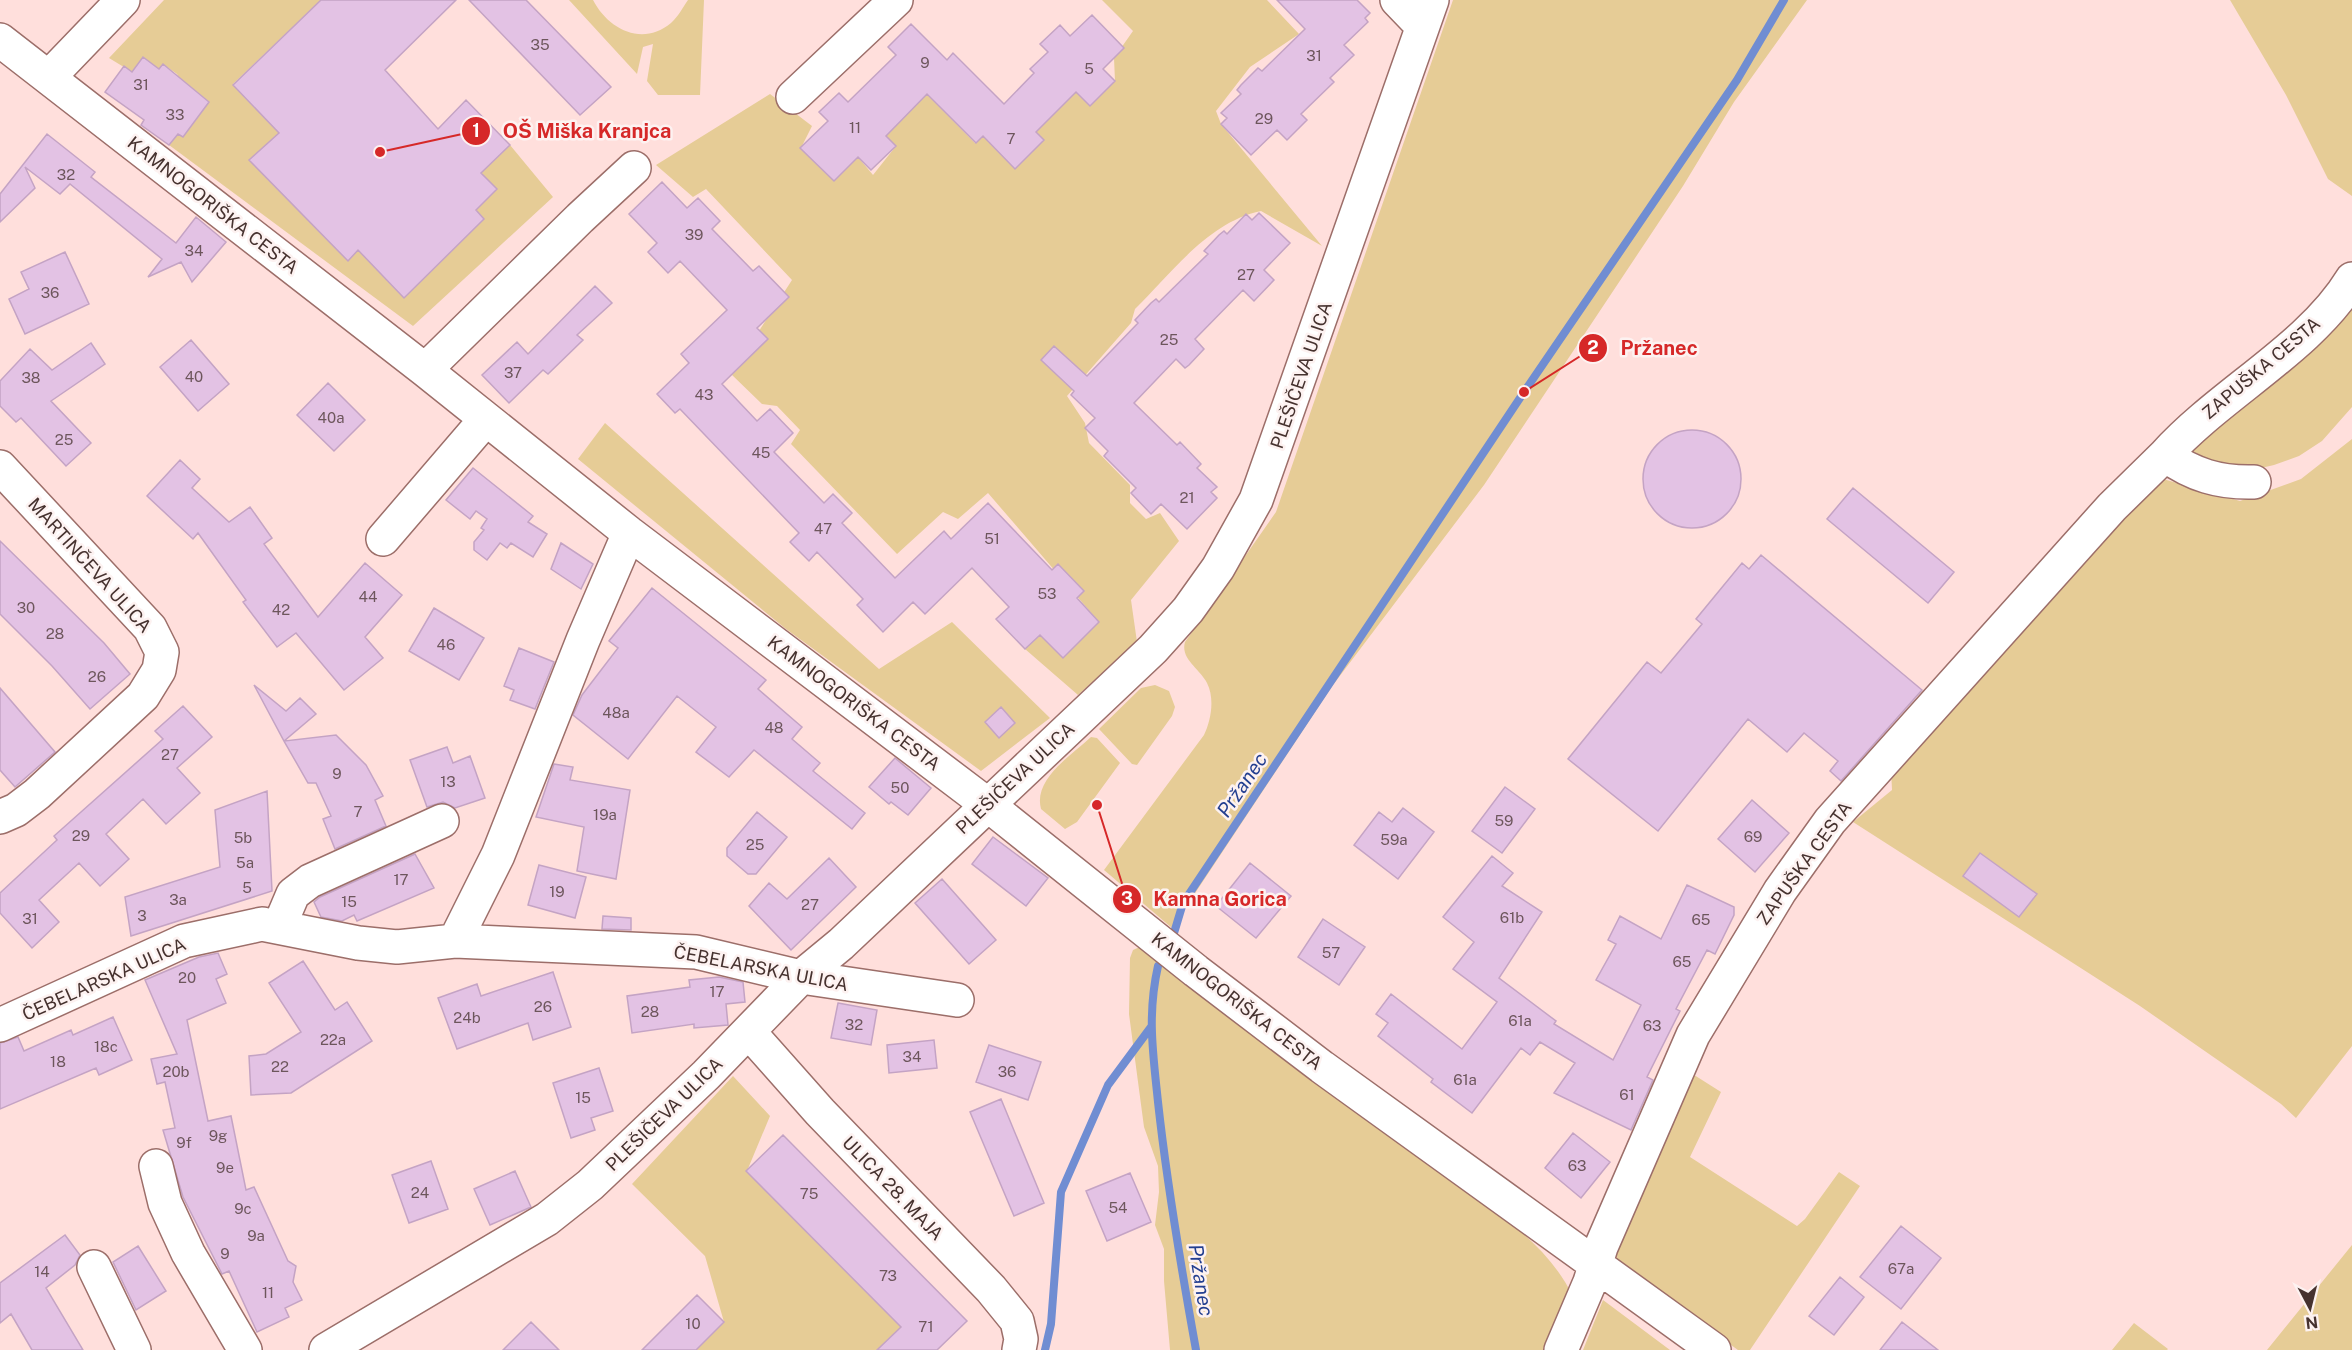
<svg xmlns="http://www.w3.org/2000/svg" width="2352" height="1350" font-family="'Public Sans',sans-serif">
<rect width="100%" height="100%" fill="#ffdfdc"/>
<!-- green -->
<path fill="#e6cc96" d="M164,0H321L233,84L279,133L249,160L348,261L358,250L404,298L484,219L476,210L481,173L510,145L553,197L413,326L169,145L178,134L183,137L205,107L189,95L177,74L163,64L159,69L132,72L109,58Z
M569,0H593C608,29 642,47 671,23C678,17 683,7 688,0H704L700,95H658L647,81L653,44L643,47L637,74Z
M1102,0H1267L1299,34L1250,67L1216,111L1221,124L1322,246L1261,211C1208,222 1172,273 1135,309L1131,323L1067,396L1085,423L1089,443L1130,485V503L1146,519L1160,513L1179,541L1131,600L1137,642L1078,695L1025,649L1040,635L1063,657L1099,622L988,493L958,519L943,512L897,554L791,444L800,430L777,406L762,404L731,374L792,280L706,189L693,197L656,165L770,94L812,126L801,148L834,181L858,157L873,175L896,146L885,136L927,94L975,143L983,136L1015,168L1036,132L1076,92L1090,106L1115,81L1114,58L1133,31Z
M1453,0H1807L1734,102L1683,186L1484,485L1333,685L1172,928L1104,870L1204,735C1211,720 1215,699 1207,683C1200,669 1180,659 1185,642L1276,512Z
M2230,0H2352V196L2328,179L2286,95Z
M2352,291V407L2322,441L2299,456L2274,465L2248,471L2188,454Z
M605,423L879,669L952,622L1050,718L981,771L786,629L578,459Z
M2352,439V1046L2296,1118L2281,1104L2140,1006L1853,822L1892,790L1891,769L2060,575L2163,479L2240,501L2301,479Z
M1155,685L1169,691L1175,707L1172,716L1137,765L1132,764L1099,729L1141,688Z
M1091,737L1097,738L1120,763L1077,822L1065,829L1041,809C1033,779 1071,756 1091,737Z
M1142,946L1473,1192C1510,1222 1553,1253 1573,1297L1553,1350H1170L1164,1281V1249L1155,1225L1159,1192L1158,1166L1144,1127L1129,1014L1130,958L1133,950Z
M1691,1073L1721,1092L1690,1157L1797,1226L1805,1219L1839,1172L1860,1186L1750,1350H1738L1624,1268L1617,1260L1615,1249Z
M733,1076L770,1116L747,1171L901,1327L877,1350H696L724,1322L705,1256L632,1184Z
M2352,1245V1350H2267Z
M1603,1300L1670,1350H1583Z
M2134,1323L2168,1349L2167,1350H2112Z"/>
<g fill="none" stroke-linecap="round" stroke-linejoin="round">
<!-- stream -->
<path stroke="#708dd2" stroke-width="8" d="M1174,933L1183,903L1524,392L1737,80L1784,0
M1158,966C1147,1015 1153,1053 1158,1102C1167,1185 1181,1267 1196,1350
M1045,1350L1051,1324L1061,1192L1108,1085L1151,1027"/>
</g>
<!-- building -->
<path fill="#e3c2e4" stroke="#c4a3c4" stroke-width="1.5" d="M321,0H456L385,70L438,129L466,100L510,145L481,173L497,189L476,210L484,219L404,298L358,250L348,261L249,160L279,133L233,85Z
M469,0H526L611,87L580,115Z
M1277,0H1357L1370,13L1365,18L1368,22L1344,45L1354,55L1330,78L1334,82L1301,114L1307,120L1287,140L1277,130L1251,155L1221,124L1227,118L1221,113L1241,94L1237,90L1241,85L1258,68L1262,71L1305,29Z
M1092,15L1124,48L1103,69L1115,81L1090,106L1076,92L1036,132L1044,140L1015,169L983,136L976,143L927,94L886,136L896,146L871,170L858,157L834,181L800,148L828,121L819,112L839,93L848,102L896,55L888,47L911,24L947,60L953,53L1004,104L1034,73L1030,69L1048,52L1040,44L1060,25L1070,36Z
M143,57L159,69L163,64L209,102L183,137L178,134L169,145L141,125L144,120L105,92L124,66L132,72Z
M47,134L95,172L91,177L176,243L196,217L226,242L192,282L181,262L148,277L162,259L70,184L60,194L25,167L35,188L0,222V194Z
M662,182L687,208L698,198L720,221L712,229L753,271L759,266L789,297L757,328L768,339L722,384L757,421L770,409L793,433L774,452L824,503L833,494L852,513L842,523L895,578L944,531L951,539L988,503L1052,570L1058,564L1084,591L1077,598L1099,622L1063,658L1040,635L1025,649L996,619L1009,607L972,568L925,614L913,602L883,632L857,605L863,599L817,552L809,561L790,542L799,533L680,409L675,413L657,394L689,363L681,354L727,310L680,261L668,273L648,252L657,243L629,214Z
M1259,213L1290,243L1264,270L1274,280L1254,301L1243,290L1195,339L1204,349L1189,365L1185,368L1176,359L1134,403L1177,445L1180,442L1201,464L1197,468L1217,487L1211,492L1217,498L1187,529L1161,504L1151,514L1131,493L1136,488L1104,456L1108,451L1085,428L1095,418L1071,395L1074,391L1041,360L1054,346L1087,376L1138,323L1135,320L1151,303L1156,299L1159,302L1208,254L1204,251L1219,235L1224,231L1227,234L1246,214L1252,220Z
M65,252L89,304L25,334L9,299L29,289L21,272Z
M595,286L612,303L577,335L583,340L548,374L543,370L509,403L482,375L517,342L528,354Z
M191,340L229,384L198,411L160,367Z
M91,343L105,364L51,401L91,443L66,466L21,418L16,422L0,406V381L30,349L52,370Z
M328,383L365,420L334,451L297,415Z
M1643 479a49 49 0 1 1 98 0a49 49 0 1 1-98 0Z
M180,460L200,479L192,488L229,522L250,507L272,538L264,544L318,617L365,563L402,595L365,637L383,658L344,690L296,633L277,647L243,602L246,600L198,533L193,539L147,496Z
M473,468L533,516L528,522L547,534L533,557L511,543L507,548L500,543L487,560L474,550V542L484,530L481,528L487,519L476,511L470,519L446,500Z
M1853,488L1954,572L1928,603L1827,519Z
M0,541L104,643L130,674L90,709L52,666L0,614Z
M561,543L593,564L581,589L551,569Z
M1761,555L1922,690L1841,781L1830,771L1838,761L1804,733L1787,752L1748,719L1658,831L1568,759L1647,662L1661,673L1702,624L1696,619L1742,563L1749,569Z
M652,588L766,680L758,689L802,727L792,739L820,763L813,771L865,813L852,829L754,750L729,777L696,752L716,727L677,696L628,759L573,715L582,695L618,648L609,641Z
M434,608L484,638L459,680L409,651Z
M519,648L554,662L535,709L510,700L514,690L504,686Z
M254,685L286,711L300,698L316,714L284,741Z
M0,688L55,752L15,787L0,770Z
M183,706L212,737L177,768L200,793L166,824L143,799L106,834L129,859L100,886L79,863L39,900L59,922L32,948L0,913V893L57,840L54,836L163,739L155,731Z
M1001,707L1015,723L999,738L985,722Z
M336,735L366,765L383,796L375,800L386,826L335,849L323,819L331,816L316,783H308L284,741Z
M447,747L453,763L470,756L485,798L455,808L443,802L427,807L410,760Z
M895,758L931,788L908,815L891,802L889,804L869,787Z
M554,764L573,767L570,780L630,790L616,879L577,871L584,827L536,817Z
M1505,787L1535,809L1502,853L1472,831Z
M267,791L272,891L131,936L125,897L220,867L215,810Z
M1752,800L1789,833L1755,872L1718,839Z
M1403,808L1434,832L1398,879L1354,845L1379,812L1392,822Z
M757,812L787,837L756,874H748L727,856V848Z
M993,837L1048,878L1026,906L972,864Z
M1980,853L2037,894L2019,917L1963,876Z
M415,854L434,888L357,921L354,915L342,921L321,917L314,902L320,897Z
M1492,856L1513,873L1502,886L1542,912L1499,978L1556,1021L1554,1024L1613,1060L1641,1005L1596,980L1616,944L1608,940L1620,916L1661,939L1687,885L1734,907V915L1715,954L1707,950L1676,1009L1680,1011L1647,1077L1653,1080L1631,1130L1554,1093L1575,1063L1540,1042L1530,1055L1521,1048L1472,1113L1431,1082L1433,1079L1378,1036L1388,1023L1376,1014L1391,994L1462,1049L1497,1002L1453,969L1474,942L1443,917Z
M829,858L856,887L791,950L749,906L769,883L787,899Z
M1250,863L1291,896L1256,938L1216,906Z
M539,865L586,877L575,918L528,905Z
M942,879L996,940L969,964L915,903Z
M603,916L631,918V930L602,929Z
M1323,919L1365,947L1339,985L1298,957Z
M218,953L227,974L216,979L226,1003L187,1020L208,1121L231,1116L246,1190L254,1187L288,1261L296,1266L293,1282L302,1300L285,1308L289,1317L257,1332L229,1271L222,1274L183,1197L163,1130L175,1128L165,1082L157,1084L151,1059L177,1054L145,980L199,957Z
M303,961L335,1010L347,1002L372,1041L291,1093L251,1095L249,1056L266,1054L301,1032L269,983Z
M553,972L571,1027L533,1040L528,1023L457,1049L438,998L477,984L481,996Z
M719,977L743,982L745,1002L726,1004L728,1025L694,1028V1024L632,1033L627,996L690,987L689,980Z
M838,1003L877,1010L871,1045L831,1038Z
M113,1017L132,1060L99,1075L96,1068L0,1109V1043L18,1037L24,1051L71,1030L73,1035Z
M934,1040L937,1068L889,1073L887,1045Z
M989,1045L1041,1062L1028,1100L976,1082Z
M599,1068L613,1111L591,1118L595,1130L571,1138L553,1083Z
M1001,1099L1044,1203L1014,1216L970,1112Z
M1573,1133L1610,1162L1581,1198L1545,1168Z
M783,1135L967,1321L937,1350H877L901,1327L746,1171Z
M431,1161L448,1209L409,1223L392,1175Z
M515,1171L531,1207L490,1225L474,1189Z
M1130,1173L1151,1222L1107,1241L1086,1191Z
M1901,1226L1941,1258L1901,1309L1860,1277Z
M65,1235L80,1255L75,1265L46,1288L83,1350H32L11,1314L0,1323V1283Z
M138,1246L166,1291L136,1310L113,1262Z
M1840,1277L1864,1297L1834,1335L1809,1316Z
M697,1295L724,1322L696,1350H642Z
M531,1322L559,1350H503Z
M1902,1322L1938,1350H1880Z"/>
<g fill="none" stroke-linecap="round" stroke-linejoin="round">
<!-- minor casing -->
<g stroke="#9c6e69" stroke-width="36">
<path id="minor" d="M1397,0L1422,26
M0,40L425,370L629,533L988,805L1196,971L1322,1067L1714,1350
M49,77L123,0
M793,97L896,0
M425,370L580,218L634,168
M2165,455C2221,393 2310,348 2352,279
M0,467L150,628L162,652L159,670L143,696L37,794L16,810L0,817
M383,539L486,419
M279,927L293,894L310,881L442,821
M455,941L498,855L583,640L629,533
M0,1025L184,941L262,924L358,943L397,947L455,941L696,952L801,977L957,1000
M749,1032L820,1112L991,1289L1017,1321L1021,1339L1019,1350
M156,1166L165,1203L188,1253L245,1350
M94,1267L134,1350
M326,1350L547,1219L590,1185L706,1075L801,977L841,944L1153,649L1188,610L1218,568L1256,500L1432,0
M1561,1350L1590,1282L1601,1247L1693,1035L1780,891L1830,821L2112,507L2165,455C2193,475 2219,483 2254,482"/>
</g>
<!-- minor -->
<use href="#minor" stroke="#fff" stroke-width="33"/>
</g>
<g text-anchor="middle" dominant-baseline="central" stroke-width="5" stroke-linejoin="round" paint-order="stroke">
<!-- number labels -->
<g font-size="15" fill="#6d565c">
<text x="540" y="44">35</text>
<text x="1314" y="55">31</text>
<text x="925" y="62">9</text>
<text x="1089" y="68">5</text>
<text x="141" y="84">31</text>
<text x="175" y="114">33</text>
<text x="1264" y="118">29</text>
<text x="855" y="127">11</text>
<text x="1011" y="138">7</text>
<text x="66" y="174">32</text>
<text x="694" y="234">39</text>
<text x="194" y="250">34</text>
<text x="1246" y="274">27</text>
<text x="50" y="292">36</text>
<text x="1169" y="339">25</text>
<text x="513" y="372">37</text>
<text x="194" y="376">40</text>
<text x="31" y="377">38</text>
<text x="704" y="394">43</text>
<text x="331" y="417">40a</text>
<text x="64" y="439">25</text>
<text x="761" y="452">45</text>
<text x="1187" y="497">21</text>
<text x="823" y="528">47</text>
<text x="992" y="538">51</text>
<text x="1047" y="593">53</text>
<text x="368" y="596">44</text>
<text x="26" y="607">30</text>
<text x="281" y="609">42</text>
<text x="55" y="633">28</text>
<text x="446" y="644">46</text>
<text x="97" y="676">26</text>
<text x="616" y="712">48a</text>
<text x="774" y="727">48</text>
<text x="170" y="754">27</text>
<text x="337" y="773">9</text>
<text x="448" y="781">13</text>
<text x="900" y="787">50</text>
<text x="358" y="811">7</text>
<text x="605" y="814">19a</text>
<text x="1504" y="820">59</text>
<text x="81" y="835">29</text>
<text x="1753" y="836">69</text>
<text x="243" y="837">5b</text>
<text x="1394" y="839">59a</text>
<text x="755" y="844">25</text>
<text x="245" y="862">5a</text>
<text x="401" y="879">17</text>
<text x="247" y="887">5</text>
<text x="557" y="891">19</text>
<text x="178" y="899">3a</text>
<text x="349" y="901">15</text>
<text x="810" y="904">27</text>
<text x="142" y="915">3</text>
<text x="1512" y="917">61b</text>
<text x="30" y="918">31</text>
<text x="1701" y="919">65</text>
<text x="1331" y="952">57</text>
<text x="1682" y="961">65</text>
<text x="187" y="977">20</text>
<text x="717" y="991">17</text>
<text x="543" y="1006">26</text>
<text x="650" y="1011">28</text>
<text x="467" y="1017">24b</text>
<text x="1520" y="1020">61a</text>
<text x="854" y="1024">32</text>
<text x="1652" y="1025">63</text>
<text x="333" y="1039">22a</text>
<text x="106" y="1046">18c</text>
<text x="912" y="1056">34</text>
<text x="58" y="1061">18</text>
<text x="280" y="1066">22</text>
<text x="176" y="1071">20b</text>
<text x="1007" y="1071">36</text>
<text x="1465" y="1079">61a</text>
<text x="1627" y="1094">61</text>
<text x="583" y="1097">15</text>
<text x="218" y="1135">9g</text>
<text x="184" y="1142">9f</text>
<text x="1577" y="1165">63</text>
<text x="225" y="1167">9e</text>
<text x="420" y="1192">24</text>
<text x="809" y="1193">75</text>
<text x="1118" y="1207">54</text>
<text x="243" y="1208">9c</text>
<text x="256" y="1235">9a</text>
<text x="225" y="1253">9</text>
<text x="1901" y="1268">67a</text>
<text x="42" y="1271">14</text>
<text x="888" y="1275">73</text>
<text x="268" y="1292">11</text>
<text x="693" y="1323">10</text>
<text x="926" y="1326">71</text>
</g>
<!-- street labels -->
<g font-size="18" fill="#46322f" stroke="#fdf2f1">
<text transform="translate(213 205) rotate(38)">KAMNOGORIŠKA CESTA</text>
<text transform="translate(2261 368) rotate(-40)">ZAPUŠKA CESTA</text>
<text transform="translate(1301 375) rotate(-71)">PLEŠIČEVA ULICA</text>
<text transform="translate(90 565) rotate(48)">MARTINČEVA ULICA</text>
<text transform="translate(854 703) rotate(37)">KAMNOGORIŠKA CESTA</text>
<text transform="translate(1015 778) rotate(-43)">PLEŠIČEVA ULICA</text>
<text transform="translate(1804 863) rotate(-54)">ZAPUŠKA CESTA</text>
<text transform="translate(761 968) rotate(11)">ČEBELARSKA ULICA</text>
<text transform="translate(104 979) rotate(-24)">ČEBELARSKA ULICA</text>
<text transform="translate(1237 1001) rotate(38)">KAMNOGORIŠKA CESTA</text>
<text transform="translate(664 1114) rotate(-44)">PLEŠIČEVA ULICA</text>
<text transform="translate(893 1188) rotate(46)">ULICA 28. MAJA</text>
</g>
<!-- water labels -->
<g font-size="20" font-style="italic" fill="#233f90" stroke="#fdf2f1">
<text transform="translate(1242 785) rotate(-56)">Pržanec</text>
<text transform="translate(1201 1280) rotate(81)">Pržanec</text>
</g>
</g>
<!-- callouts -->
<path fill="none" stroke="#d62828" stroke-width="2" d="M380 152L476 131M1524 392L1593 348M1097 805L1127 899"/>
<g fill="#d62828" stroke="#fdf2f1" stroke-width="2">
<circle cx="380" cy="152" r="6"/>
<circle cx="1524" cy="392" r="6"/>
<circle cx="1097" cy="805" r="6"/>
<circle cx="476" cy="131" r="15"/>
<circle cx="1593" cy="348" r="15"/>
<circle cx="1127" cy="899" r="15"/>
</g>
<g font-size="18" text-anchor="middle" font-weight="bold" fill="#fff">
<text x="476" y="137">1</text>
<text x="1593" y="354">2</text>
<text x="1127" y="905">3</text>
</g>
<g font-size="20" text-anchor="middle" font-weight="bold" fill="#d62828" stroke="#fdf2f1" stroke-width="5" stroke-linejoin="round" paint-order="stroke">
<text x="587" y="138">OŠ Miška Kranjca</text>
<text x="1659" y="355">Pržanec</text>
<text x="1220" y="906">Kamna Gorica</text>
</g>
<!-- north arrow -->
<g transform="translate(2310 1308) rotate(173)" stroke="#fdf2f1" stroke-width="4.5" paint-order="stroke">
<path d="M0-4.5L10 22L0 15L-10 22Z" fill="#46322f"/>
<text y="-9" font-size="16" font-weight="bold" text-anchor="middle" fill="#46322f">N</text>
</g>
</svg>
